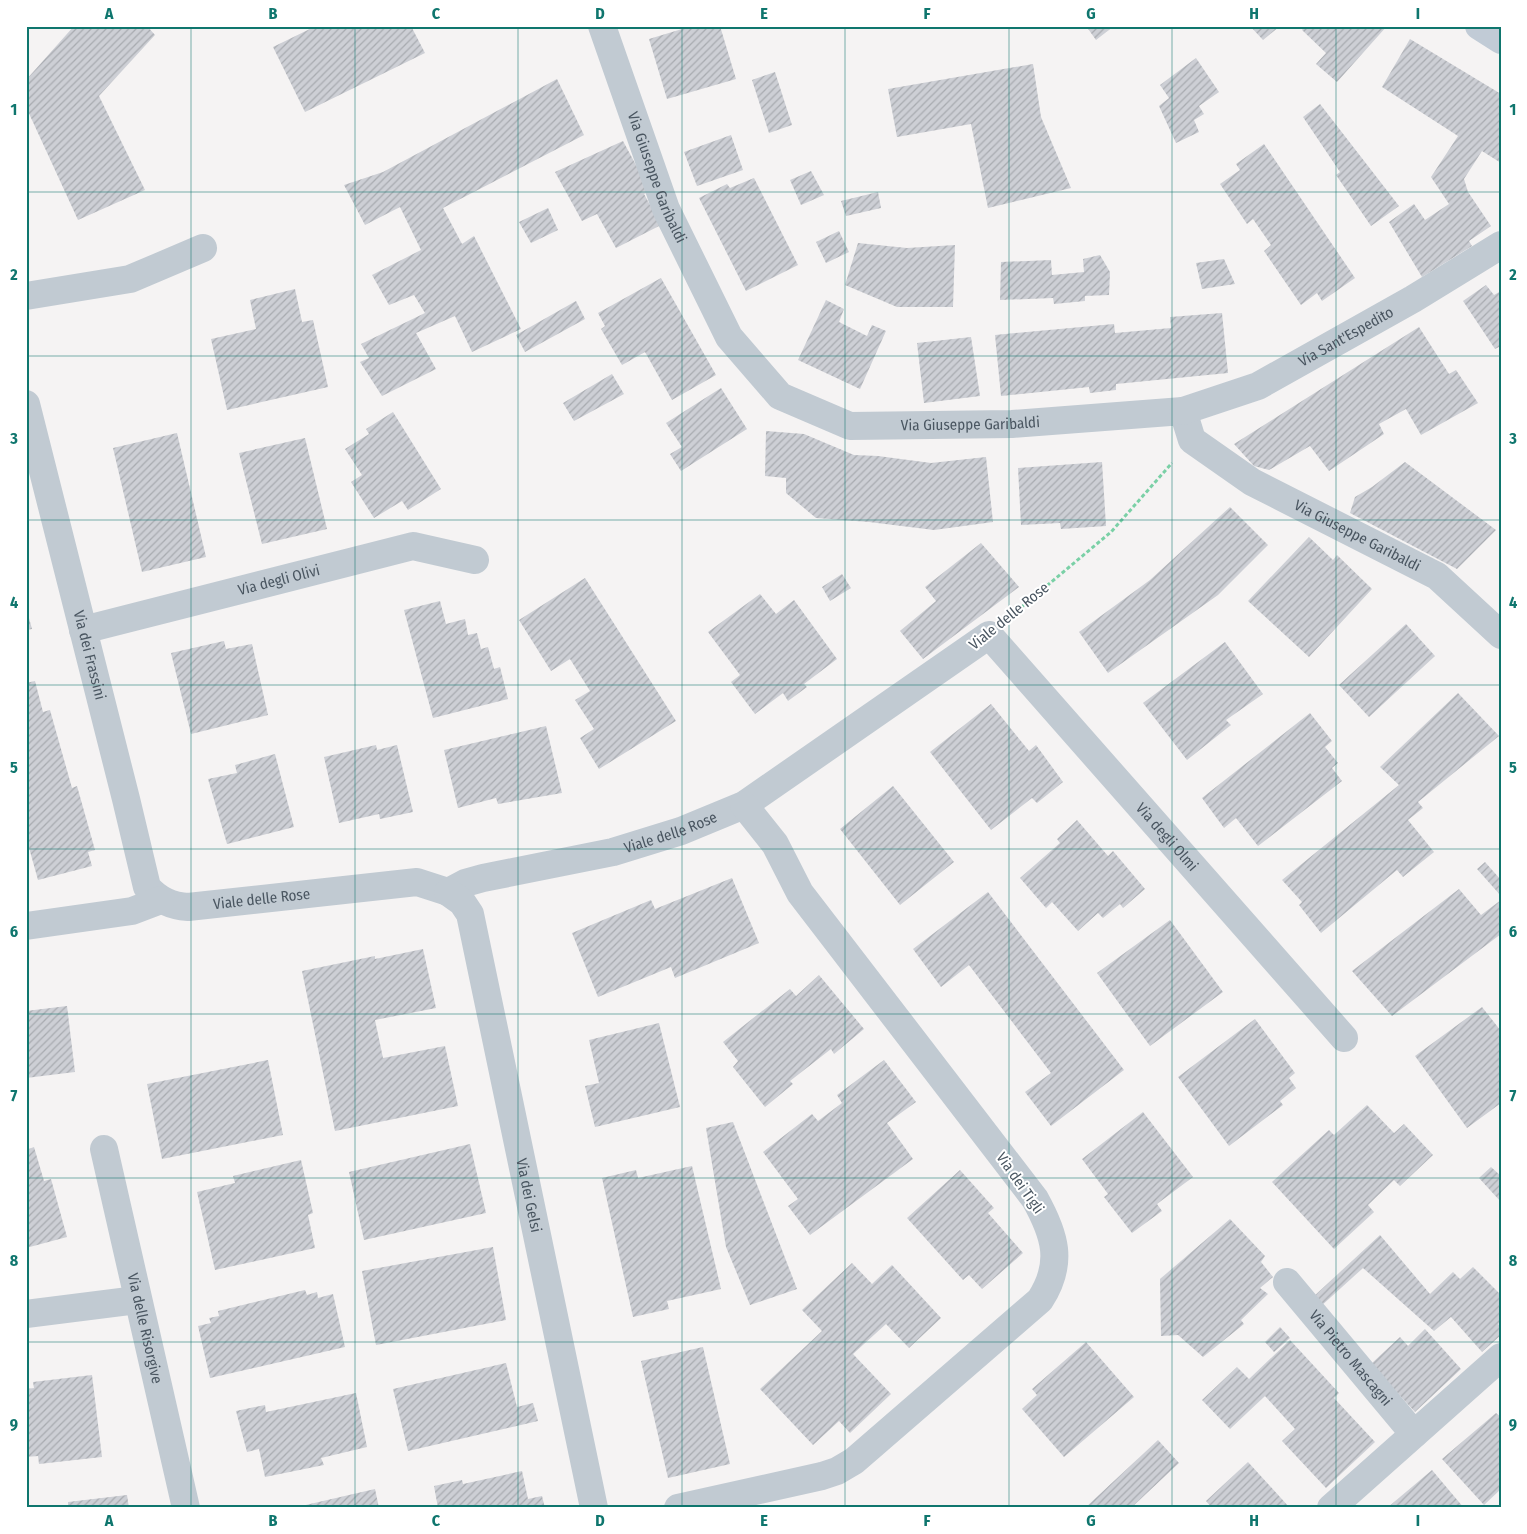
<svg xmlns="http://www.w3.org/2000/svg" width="1527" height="1534" font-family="'Fira Sans Condensed',sans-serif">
<defs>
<pattern id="building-hatch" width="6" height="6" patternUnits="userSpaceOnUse" patternTransform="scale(1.25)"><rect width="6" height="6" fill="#cdcfd5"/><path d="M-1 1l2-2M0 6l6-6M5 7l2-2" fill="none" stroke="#a8abb0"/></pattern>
</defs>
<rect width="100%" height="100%" fill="#f5f3f3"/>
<!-- building -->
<path fill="url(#building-hatch)" d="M74,26H147L155,35L99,96L145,190L78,220L26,107V80Z
M316,26H411L425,53L305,112L273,47Z
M692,26H720L736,79L667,99L649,39Z
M1086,26H1114L1096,40Z
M1250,26H1280L1263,40Z
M1305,26H1387L1337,82L1316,64L1326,53L1302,30Z
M1410,39L1501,94V163L1482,151L1464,179L1468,192L1491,226L1469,241L1472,246L1422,277L1389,222L1414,204L1425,220L1449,204L1431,177L1458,136L1382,87Z
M1196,58L1219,92L1199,106L1204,114L1194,120L1199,132L1176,143L1159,106L1169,98L1160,85Z
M1033,64L1041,117L1071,188L988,208L971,124L897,137L888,89Z
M775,72L792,125L769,133L752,80Z
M557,79L584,135L443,208L462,244L474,236L521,329L472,352L455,316L416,333L436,369L382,396L360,362L369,358L361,344L425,313L414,295L389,305L372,275L421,250L400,207L365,225L344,185L383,172Z
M1320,104L1399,206L1371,226L1336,175L1340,172L1303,117Z
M731,135L743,170L697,186L684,152Z
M623,141L650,191L644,194L661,225L616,248L597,214L582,221L555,172Z
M1264,144L1355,278L1322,301L1317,293L1301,305L1264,251L1271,245L1253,219L1247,224L1220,184L1240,170L1236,164Z
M811,171L824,195L801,205L790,180Z
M754,178L798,265L746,291L699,198L727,184L730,188Z
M878,192L881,208L846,216L841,201Z
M548,208L558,230L531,243L519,222Z
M839,231L849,252L826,263L816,242Z
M858,243L907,248L955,245L953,307H897L845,285Z
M1100,255L1110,272L1109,295L1085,296V301L1054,304L1053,298L1000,300L1001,262L1051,260L1052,275L1084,272L1083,259Z
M1224,259L1235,284L1202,289L1196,263Z
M661,278L716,375L672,400L645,352L622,365L601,329L605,326L598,313Z
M1486,285L1494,295L1501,291V346L1495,349L1463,301Z
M295,289L302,322L313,320L328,387L227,410L211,339L256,329L250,300Z
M826,300L844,309L839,322L867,336L872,325L886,331L860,389L798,360Z
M576,301L585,319L525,352L516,335Z
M1222,313L1228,373L1116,384V390L1090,393L1089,387L1001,396L995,335L1114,324L1115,333L1171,328L1170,317Z
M1419,327L1449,374L1456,370L1478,403L1421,435L1406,409L1379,424L1384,434L1329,471L1310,446L1269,470L1254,466L1234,444Z
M971,337L980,396L924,403L917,343Z
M612,374L624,394L574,421L563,403Z
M721,388L747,429L681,471L670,454L682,447L666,423Z
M393,412L441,489L408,510L402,501L374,518L351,482L362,475L345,449L369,434L366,429Z
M766,431L804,434L854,455L878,456L931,463L986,457L993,522L934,530L869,522L816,518L786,493V478L765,476Z
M177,433L206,557L142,572L113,448Z
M305,438L327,529L262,544L239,453Z
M1102,462L1106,526L1061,529L1060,523L1021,525L1018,468Z
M1405,462L1496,530L1457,569L1350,513L1355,497L1372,487Z
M1230,507L1268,545L1218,595L1108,673L1079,632L1150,580Z
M1309,537L1333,560L1337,555L1372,589L1309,657L1248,601Z
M981,543L1019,587L923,659L900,631L936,601L925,587Z
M842,574L851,588L830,601L822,587Z
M585,578L676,721L599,769L580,738L594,729L575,700L590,691L570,659L551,671L519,620Z
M760,594L776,614L794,600L837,659L804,684L807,687L788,701L783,693L755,714L731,682L740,675L708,632Z
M440,601L446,624L465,619L468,635L477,633L481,649L488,647L494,669L500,667L508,699L433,718L404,610Z
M26,607L32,629L26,630Z
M1406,624L1435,656L1369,717L1339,685Z
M224,641L226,649L252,644L268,715L191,734L171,653Z
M1225,642L1263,694L1226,720L1231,725L1187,760L1143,703Z
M35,681L43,712L50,710L72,788L77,786L95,850L88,852L92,866L38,880L26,837V683Z
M1458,693L1499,736L1418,802L1423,808L1408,820L1434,852L1403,877L1397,870L1321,933L1299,905L1302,902L1282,880L1399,785L1380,767Z
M991,704L1029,751L1036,745L1063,782L1037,803L1032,798L991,830L930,752Z
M1310,713L1332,741L1325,747L1338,763L1332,768L1342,781L1258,846L1236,818L1224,828L1202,798Z
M546,726L562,793L498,804L496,798L458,808L444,750Z
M376,745L377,750L397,745L413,812L380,819L379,814L339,823L324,757Z
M275,754L294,827L227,844L208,779L237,773L235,765Z
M893,786L954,862L900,905L840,829Z
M1077,820L1108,856L1113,851L1145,889L1123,908L1120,904L1103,918L1098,913L1078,931L1052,902L1046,908L1020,878L1060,843L1057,839Z
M1485,862L1501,880V896L1477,869Z
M732,878L759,943L675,978L671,967L598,997L572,933L651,900L655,909Z
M1459,889L1481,915L1501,900V934L1392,1016L1352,971Z
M988,892L1124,1070L1051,1126L1025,1092L1051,1073L969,965L941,987L913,949Z
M1170,920L1223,992L1150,1046L1097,973Z
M423,949L436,1008L375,1020L383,1058L445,1046L458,1106L335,1131L302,971L375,956V959Z
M819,975L864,1029L834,1054L831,1049L790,1081L793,1084L765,1107L733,1067L738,1061L723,1042L790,989L796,996Z
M67,1006L75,1072L26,1078V1011Z
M1482,1007L1501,1031V1103L1467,1128L1415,1056Z
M1255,1019L1295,1073L1289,1078L1296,1088L1280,1101L1283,1105L1229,1146L1178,1077Z
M659,1023L680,1107L595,1127L585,1086L599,1083L589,1040Z
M268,1060L283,1135L162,1159L147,1084Z
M884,1060L916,1102L887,1123L913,1159L810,1235L788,1206L798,1199L763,1152L812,1114L818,1121L842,1103L837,1095Z
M1367,1105L1394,1133L1404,1124L1433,1155L1400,1186L1394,1180L1368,1205L1374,1212L1334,1249L1272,1182L1329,1130L1334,1135Z
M1143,1112L1193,1177L1157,1204L1162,1211L1132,1233L1104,1197L1108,1194L1082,1159Z
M733,1122L797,1289L750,1305L726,1247L706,1128Z
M470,1144L486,1213L364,1240L349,1172Z
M34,1147L44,1181L51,1179L67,1237L26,1248V1150Z
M301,1160L313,1213L308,1215L315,1248L215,1270L197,1192L235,1183L233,1176Z
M692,1166L721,1289L667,1301L669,1309L633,1317L602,1178L636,1170L638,1178Z
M1491,1167L1501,1176V1202L1479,1178Z
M960,1170L994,1208L988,1213L1023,1253L982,1289L969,1275L963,1280L907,1218Z
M1230,1219L1265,1256L1261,1262L1273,1277L1260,1288L1268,1294L1241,1320L1244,1324L1203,1357L1178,1335L1161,1336L1160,1279Z
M1380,1235L1430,1294L1453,1272L1460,1279L1473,1267L1501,1295V1322L1498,1324L1501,1327V1335L1482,1352L1451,1317L1434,1331L1363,1268L1320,1307L1312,1298Z
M493,1247L506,1320L376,1345L362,1271Z
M852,1263L872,1284L892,1265L941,1318L909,1348L886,1324L853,1354L891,1394L850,1433L839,1421L813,1445L760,1389L822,1331L802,1310Z
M305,1290L307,1295L317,1292L318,1298L333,1294L345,1347L210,1378L198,1326L211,1323L209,1318L219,1316L218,1311Z
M1280,1327L1290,1338L1274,1352L1265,1342Z
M1425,1329L1461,1369L1415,1412L1371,1364L1400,1337L1408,1346Z
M1290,1340L1339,1393L1334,1398L1375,1442L1326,1488L1282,1441L1295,1429L1265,1396L1230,1429L1202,1400L1237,1367L1249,1379Z
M1086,1342L1134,1397L1064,1457L1022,1409L1037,1395L1032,1389Z
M703,1347L730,1464L668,1478L641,1361Z
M506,1363L517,1407L533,1403L538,1421L408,1451L393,1389Z
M92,1375L102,1457L39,1464L38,1456L26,1457V1389L34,1388L33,1382Z
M356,1393L367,1447L321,1458L324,1465L265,1477L259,1449L247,1452L236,1411L265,1405L266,1412Z
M1496,1413L1501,1417V1489L1484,1505L1442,1459Z
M1158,1440L1179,1463L1131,1508H1085Z
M1248,1462L1290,1508H1212L1206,1501Z
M1432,1470L1464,1508H1387Z
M522,1471L528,1499L542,1496L545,1508H438L434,1486L462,1480L463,1484Z
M375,1489L379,1508H298L297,1507Z
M127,1495L129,1508H68V1502Z"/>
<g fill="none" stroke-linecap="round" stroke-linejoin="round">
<!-- path -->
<path stroke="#7ad0a6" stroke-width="3" stroke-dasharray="4 2.5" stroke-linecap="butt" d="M1012,615L1111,532L1172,463"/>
<!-- street -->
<g stroke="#c1cad2" stroke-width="28">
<path id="s1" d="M602,26L666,209L729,337L780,396L850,426L1012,424L1183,411L1192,440L1252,482L1437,576L1501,635"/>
<path d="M26,296L130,279L203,248"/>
<path id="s2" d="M26,404L126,799L147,887C158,900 171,906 188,907L417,882L448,892L465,883L483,878L613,852L681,831L744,805L989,635L1344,1038"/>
<path id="s3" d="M1183,411L1258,386L1413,299L1501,245"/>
<path id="s4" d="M83,630L413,546L475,560"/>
<path id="s5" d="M448,892L462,902L470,914L594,1508"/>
<path d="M26,926L132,911L161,900"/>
<path id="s6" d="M104,1149L186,1508"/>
<path id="s7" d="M1287,1282L1414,1434"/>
<path d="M26,1314L137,1300"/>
<path d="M678,1508L822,1476L837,1471L854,1461L1040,1300C1064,1263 1055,1235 1035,1199L800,893L775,844L744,805"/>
<path d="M1331,1508L1501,1357"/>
</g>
<!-- secondary -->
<path stroke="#c1cbd6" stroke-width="28" d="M1479,26L1501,40"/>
</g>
<!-- grid -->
<path fill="none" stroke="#0f766e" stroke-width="1" stroke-opacity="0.55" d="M191,26V1508M355,26V1508M518,26V1508M682,26V1508M845,26V1508M1009,26V1508M1172,26V1508M1336,26V1508M26,192H1501M26,356H1501M26,520H1501M26,685H1501M26,849H1501M26,1014H1501M26,1178H1501M26,1342H1501"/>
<g text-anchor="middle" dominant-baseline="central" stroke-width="4" stroke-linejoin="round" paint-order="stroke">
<!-- street labels -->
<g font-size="15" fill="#4a5661" stroke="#fff">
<text stroke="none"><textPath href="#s1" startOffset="161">Via Giuseppe Garibaldi</textPath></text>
<text stroke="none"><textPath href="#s3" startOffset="180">Via Sant'Espedito</textPath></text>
<text stroke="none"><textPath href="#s1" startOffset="611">Via Giuseppe Garibaldi</textPath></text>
<text stroke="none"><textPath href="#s1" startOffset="1046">Via Giuseppe Garibaldi</textPath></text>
<text stroke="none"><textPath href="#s4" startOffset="202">Via degli Olivi</textPath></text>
<text transform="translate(1009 616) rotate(-39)">Viale delle Rose</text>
<text stroke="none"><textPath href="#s2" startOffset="259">Via dei Frassini</textPath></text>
<text stroke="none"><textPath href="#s2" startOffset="1039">Viale delle Rose</textPath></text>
<text stroke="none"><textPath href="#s2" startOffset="1685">Via degli Olmi</textPath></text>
<text stroke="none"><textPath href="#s2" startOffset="619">Viale delle Rose</textPath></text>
<text transform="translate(1020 1183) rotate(55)">Via dei Tigli</text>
<text stroke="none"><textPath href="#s5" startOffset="319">Via dei Gelsi</textPath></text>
<text stroke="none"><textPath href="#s6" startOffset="184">Via delle Risorgive</textPath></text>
<text stroke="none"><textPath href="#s7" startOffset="99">Via Pietro Mascagni</textPath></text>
</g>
</g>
<!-- border -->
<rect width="1527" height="1534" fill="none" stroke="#ffffff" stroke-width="55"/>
<rect x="28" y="28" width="1472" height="1478" fill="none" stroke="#0f766e" stroke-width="2"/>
<g font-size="16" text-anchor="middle" font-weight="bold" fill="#0f766e">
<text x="109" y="19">A</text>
<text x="273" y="19">B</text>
<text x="436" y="19">C</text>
<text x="600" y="19">D</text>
<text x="764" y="19">E</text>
<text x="927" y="19">F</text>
<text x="1091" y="19">G</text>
<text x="1254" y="19">H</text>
<text x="1418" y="19">I</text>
<text x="14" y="115">1</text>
<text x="1513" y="115">1</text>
<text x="14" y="280">2</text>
<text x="1513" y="280">2</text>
<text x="14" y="444">3</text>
<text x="1513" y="444">3</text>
<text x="14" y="608">4</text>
<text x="1513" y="608">4</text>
<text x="14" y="773">5</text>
<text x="1513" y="773">5</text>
<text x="14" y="937">6</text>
<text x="1513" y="937">6</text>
<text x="14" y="1101">7</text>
<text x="1513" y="1101">7</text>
<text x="14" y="1266">8</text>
<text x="1513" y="1266">8</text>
<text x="14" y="1430">9</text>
<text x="1513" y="1430">9</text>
<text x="109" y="1526">A</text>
<text x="273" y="1526">B</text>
<text x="436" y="1526">C</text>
<text x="600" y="1526">D</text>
<text x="764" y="1526">E</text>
<text x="927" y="1526">F</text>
<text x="1091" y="1526">G</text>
<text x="1254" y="1526">H</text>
<text x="1418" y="1526">I</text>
</g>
</svg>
